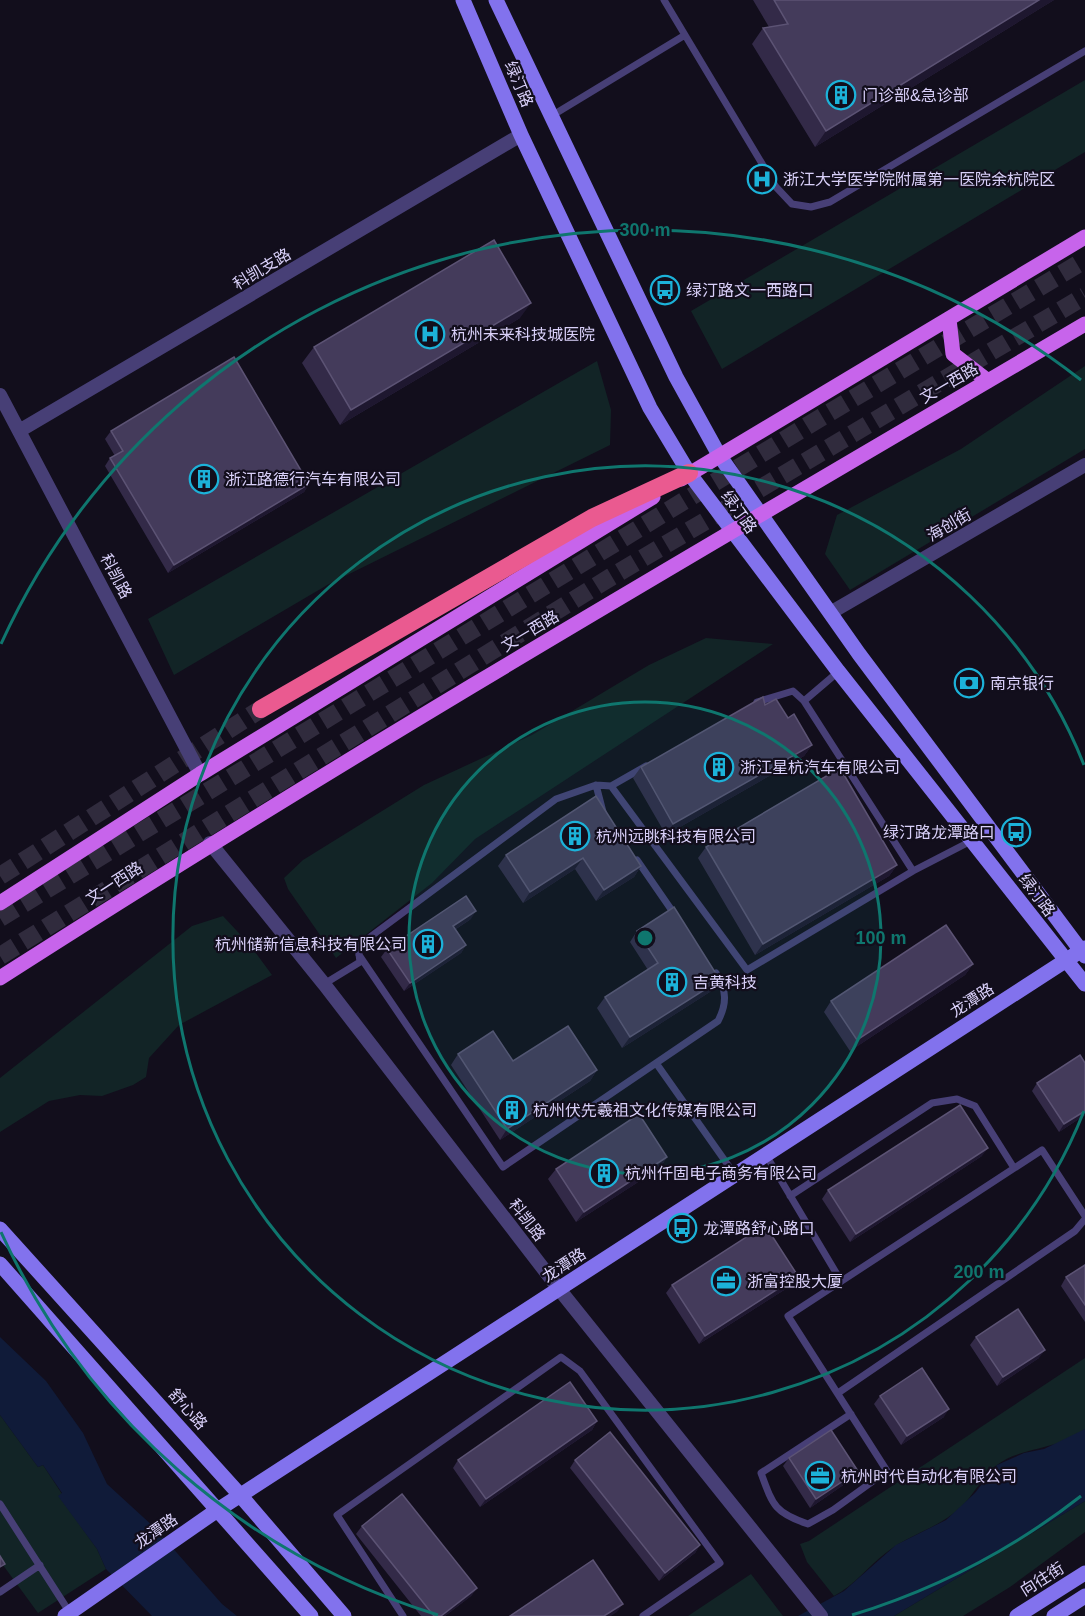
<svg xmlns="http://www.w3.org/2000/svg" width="1085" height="1616" font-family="Helvetica,'Noto Sans SC',sans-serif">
<rect width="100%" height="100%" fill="#120e1c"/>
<!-- green -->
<path fill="#122426" d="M1085,80V152L722,369L691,311Z
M597,361L611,410L610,445L329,584L174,675L148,619Z
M1085,366V449L850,590L825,554L837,515L961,449Z
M706,638L773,644L475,839L432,883L336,958L288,889L284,878L303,860L424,785L532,735L649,665Z
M223,916L250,945L272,975L179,1025L149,1058L146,1077L133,1085L102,1096L80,1095L49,1101L0,1132V1078L192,926Z
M1085,1358V1429C1059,1450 1020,1447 997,1465C982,1476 974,1495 961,1507C939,1528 910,1534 887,1552C868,1566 855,1585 834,1596L807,1562L800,1544L809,1541Z
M0,1415L38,1467L43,1465L62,1494L59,1496L97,1549L106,1569L38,1613L0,1561Z
M1085,1501V1532L1010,1587L963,1616H894Z
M751,1574L783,1616H688Z"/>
<!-- water -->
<path fill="#101b39" d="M0,1337L46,1381L83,1433L107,1484L155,1528L222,1604L237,1616H152L106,1569L97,1549L58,1496L62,1493L43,1465L38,1467L0,1415Z
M1085,1429V1501L894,1616H798L844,1591L896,1545L946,1520L975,1493L997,1465L1024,1453L1044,1449Z"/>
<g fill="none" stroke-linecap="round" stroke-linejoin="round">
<!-- highway-tunnel -->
<path stroke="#302b3d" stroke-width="18" stroke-dasharray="18 9" stroke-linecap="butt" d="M0,876L261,709
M0,918L807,426L1085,260
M0,956L611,577L1085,296"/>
<!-- lane -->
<path stroke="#473f76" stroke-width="7" d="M664,0L776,187L792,204L811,207L830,202L1085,51
M553,115L685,35
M804,701L913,871L973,840
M757,702L793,691L804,701L838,672
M596,785L603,812
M611,786L747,970L913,871
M637,860L675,915
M359,955L503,1167L718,1021C727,1004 727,990 716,973
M324,984L360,962L358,946L556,799L596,785L611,786L646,766
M656,1063L735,1175
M766,1155L841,1281
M790,1196L932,1103L957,1099L975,1106L1014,1168
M838,1393L1075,1231L1085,1219
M851,1414L761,1473C773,1506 775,1513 808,1524L833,1510L887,1471L788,1316L1042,1150L1085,1216
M0,1504L70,1613
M0,1592L40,1565
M403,1616L337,1515L561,1357L580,1371L720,1563L643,1616"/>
<!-- street -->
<path stroke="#473f76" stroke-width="14" d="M0,395L200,774
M19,431L521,135
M830,613L1085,465
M210,843L324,984L559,1289L821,1616"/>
<!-- secondary -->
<path stroke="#8272ed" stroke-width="15" d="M463,0L521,135L650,408L689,473L838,671L1085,984
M496,0L676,377L719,455L859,654L1085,956
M0,1229L240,1495L344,1616
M0,1264L311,1616
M65,1616L216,1511L1085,948
M1017,1616L1085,1573
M1054,1616L1085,1596"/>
<!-- primary -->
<path stroke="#c764eb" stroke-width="15" d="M949,319L953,354L988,381
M681,479L1085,237
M0,903L200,774L653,497
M0,978C355,750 721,538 1085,324"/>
<!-- highway -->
<path stroke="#ea5a90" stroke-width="18" d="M261,709L592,518L689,473"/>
</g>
<!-- wall -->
<path fill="#332a48" d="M753,0H1054L815,147L752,44L763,28L769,27Z
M520,318L340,425L302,363L314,347Z
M111,431L309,484L304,492L168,573L105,466L110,458L115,456L105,439Z
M765,705L788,718L812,745L804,756L666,835L633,778L641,767Z
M596,796L641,866L634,877L596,901L575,869L523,903L498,866L506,855Z
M706,847L897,865L889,876L755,955L698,858Z
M471,919L456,929L466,945L461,953L404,991L381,957L387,949Z
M637,931L720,980L713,990L622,1048L597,1008L605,997L648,970L630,942Z
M973,964L965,975L850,1051L824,1012L831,1001Z
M458,1054L513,1061L597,1070L590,1081L500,1140L451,1065Z
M1085,1063V1115L1059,1132L1032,1091L1037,1083Z
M982,1156L850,1242L822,1199L828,1190Z
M667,1157L660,1168L576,1222L548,1179L556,1169Z
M1085,1265V1322L1061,1286L1066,1277Z
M672,1285H792L699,1344L666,1293Z
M976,1337L1039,1358L997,1386L970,1345Z
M880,1396L944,1417L901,1445L874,1404Z
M597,1421L592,1430L480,1507L453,1468L458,1460Z
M789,1458L852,1479L810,1508L783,1466Z
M575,1460L700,1545L695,1553L659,1581L570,1468Z
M362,1526L477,1588L471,1596L445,1616H421L356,1534Z"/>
<!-- shaded-wall -->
<path fill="#1e172f" d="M1039,0H1054L815,147L826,131Z
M531,303L520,318L340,425L351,410Z
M309,484L304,492L168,573L174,565Z
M812,745L804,756L666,835L673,824Z
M583,858L575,869L523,903L530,892Z
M897,865L889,876L755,955L763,944Z
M641,866L634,877L596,901L604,890Z
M476,911L471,919L448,934L453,926Z
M466,945L461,953L404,991L410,983Z
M973,964L965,975L850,1051L857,1040Z
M720,980L713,990L622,1048L630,1037Z
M597,1070L590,1081L500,1140L507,1129Z
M1085,1111V1115L1059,1132L1064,1124Z
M988,1148L982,1156L850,1242L856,1234Z
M667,1157L660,1168L576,1222L584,1212Z
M798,1276L792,1285L699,1344L705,1336Z
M1045,1350L1039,1358L997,1386L1003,1377Z
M949,1409L944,1417L901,1445L907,1436Z
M597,1421L592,1430L480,1507L486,1499Z
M858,1471L852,1479L810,1508L816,1499Z
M700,1545L695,1553L659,1581L665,1573Z
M477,1588L471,1596L445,1616H441Z
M623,1604L617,1612L611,1616H604Z"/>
<!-- building -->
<path fill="#443b5b" stroke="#5c5374" stroke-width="1.5" d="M774,0H1039L826,131L763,28L788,24Z
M494,240L531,303L351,410L314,347Z
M234,357L309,484L174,565L110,458L123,451L111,431Z
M763,697L765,705L776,699L788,718L794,714L812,745L673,824L641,767Z
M840,768L897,865L763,944L706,847Z
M596,796L641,866L604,890L583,858L530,892L506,855Z
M466,896L476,911L453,926L466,945L410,983L387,949Z
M674,907L720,980L630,1037L605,997L658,963L637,931Z
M946,925L973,964L857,1040L831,1001Z
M568,1026L597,1070L507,1129L458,1054L493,1031L513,1061Z
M1080,1055L1085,1063V1111L1064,1124L1037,1083Z
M960,1105L988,1148L856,1234L828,1190Z
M639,1114L667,1157L584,1212L556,1169Z
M765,1225L798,1276L705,1336L672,1285Z
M1085,1265V1305L1066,1277Z
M1018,1309L1045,1350L1003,1377L976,1337Z
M922,1368L949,1409L907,1436L880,1396Z
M570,1382L597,1421L486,1499L458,1460Z
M831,1430L858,1471L816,1499L789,1458Z
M610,1432L700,1545L665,1573L575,1460Z
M402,1494L477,1588L441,1616H434L362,1526Z
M0,1556L5,1564L0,1567Z
M593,1560L623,1604L604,1616H510Z"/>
<!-- distance rings -->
<circle cx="645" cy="938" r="236" fill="#0f766e" fill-opacity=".12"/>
<g fill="none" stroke="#0f766e" stroke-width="3">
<circle cx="645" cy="938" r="236"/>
<path d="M1084 1111A472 472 0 1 1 1084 765"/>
<path d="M1081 1496A708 708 0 0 1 852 1615M438 1615A708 708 0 0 1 1 1232M1 644A708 708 0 0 1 1081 380"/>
</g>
<!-- icons -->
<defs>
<g id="building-ring" transform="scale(1.5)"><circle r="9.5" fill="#120e1c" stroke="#1cb2d9" stroke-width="1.5"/><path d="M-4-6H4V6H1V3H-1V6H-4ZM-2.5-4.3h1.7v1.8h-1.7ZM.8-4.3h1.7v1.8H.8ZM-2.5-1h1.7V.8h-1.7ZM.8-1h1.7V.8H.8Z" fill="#1cb2d9"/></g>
<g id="hospital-ring" transform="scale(1.5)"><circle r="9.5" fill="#120e1c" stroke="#1cb2d9" stroke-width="1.5"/><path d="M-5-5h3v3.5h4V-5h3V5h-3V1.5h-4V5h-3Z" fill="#1cb2d9"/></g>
<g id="bus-ring" transform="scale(1.5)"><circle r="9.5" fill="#120e1c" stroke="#1cb2d9" stroke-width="1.5"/><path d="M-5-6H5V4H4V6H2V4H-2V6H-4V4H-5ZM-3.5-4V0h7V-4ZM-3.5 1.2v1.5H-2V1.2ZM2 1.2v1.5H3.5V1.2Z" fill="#1cb2d9"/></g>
<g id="bank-ring" transform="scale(1.5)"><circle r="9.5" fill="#120e1c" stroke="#1cb2d9" stroke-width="1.5"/><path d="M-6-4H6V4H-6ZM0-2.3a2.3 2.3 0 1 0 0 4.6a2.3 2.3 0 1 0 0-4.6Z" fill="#1cb2d9"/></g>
<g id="office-ring" transform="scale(1.5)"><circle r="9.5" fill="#120e1c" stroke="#1cb2d9" stroke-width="1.5"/><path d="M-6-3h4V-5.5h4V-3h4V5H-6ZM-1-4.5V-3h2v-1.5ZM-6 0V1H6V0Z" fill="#1cb2d9"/></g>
</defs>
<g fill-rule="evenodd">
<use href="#building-ring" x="841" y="95"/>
<use href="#hospital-ring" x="762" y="179"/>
<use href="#bus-ring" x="665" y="290"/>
<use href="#hospital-ring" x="430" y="334"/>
<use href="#building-ring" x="204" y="479"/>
<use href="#bank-ring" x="969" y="683"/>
<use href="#building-ring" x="719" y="767"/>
<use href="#bus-ring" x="1016" y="832"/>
<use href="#building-ring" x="575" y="836"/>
<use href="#building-ring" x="428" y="944"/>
<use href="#building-ring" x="672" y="982"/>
<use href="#building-ring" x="512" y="1110"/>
<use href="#building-ring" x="604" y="1173"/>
<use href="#bus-ring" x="682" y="1228"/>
<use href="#office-ring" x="726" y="1281"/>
<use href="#office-ring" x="820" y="1476"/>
</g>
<g text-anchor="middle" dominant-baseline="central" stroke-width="4.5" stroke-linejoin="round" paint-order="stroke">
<!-- street labels -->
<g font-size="16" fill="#d9d0f9" stroke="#120e1c">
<text transform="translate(519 84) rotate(67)">绿汀路</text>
<text transform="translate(262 269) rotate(-31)">科凯支路</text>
<text transform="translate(949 383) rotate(-30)">文一西路</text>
<text transform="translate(739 512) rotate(54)">绿汀路</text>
<text transform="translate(949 525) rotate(-30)">海创街</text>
<text transform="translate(116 576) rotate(62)">科凯路</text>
<text transform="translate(530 631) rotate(-31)">文一西路</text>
<text transform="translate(114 883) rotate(-33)">文一西路</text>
<text transform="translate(1037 895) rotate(53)">绿汀路</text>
<text transform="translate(972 1000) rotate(-33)">龙潭路</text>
<text transform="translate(527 1220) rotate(52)">科凯路</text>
<text transform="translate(564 1265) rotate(-33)">龙潭路</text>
<text transform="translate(188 1409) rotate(48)">舒心路</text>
<text transform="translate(156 1531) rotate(-35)">龙潭路</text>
<text transform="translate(1042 1579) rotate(-32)">向往街</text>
</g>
<!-- poi labels -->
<g font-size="16" fill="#d9d0f9" stroke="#120e1c" text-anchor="start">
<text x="862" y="95">门诊部&amp;急诊部</text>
<text x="783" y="179">浙江大学医学院附属第一医院余杭院区</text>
<text x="686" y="290">绿汀路文一西路口</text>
<text x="451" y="334">杭州未来科技城医院</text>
<text x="225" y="479">浙江路德行汽车有限公司</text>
<text x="990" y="683">南京银行</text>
<text x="740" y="767">浙江星杭汽车有限公司</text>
<text x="995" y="832" text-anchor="end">绿汀路龙潭路口</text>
<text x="596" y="836">杭州远眺科技有限公司</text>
<text x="407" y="944" text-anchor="end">杭州储新信息科技有限公司</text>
<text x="693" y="982">吉黄科技</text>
<text x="533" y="1110">杭州伏先羲祖文化传媒有限公司</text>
<text x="625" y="1173">杭州仟固电子商务有限公司</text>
<text x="703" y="1228">龙潭路舒心路口</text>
<text x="747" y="1281">浙富控股大厦</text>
<text x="841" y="1476">杭州时代自动化有限公司</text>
</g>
</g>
<circle cx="645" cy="938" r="9" fill="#0f766e" stroke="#120e1c" stroke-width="3"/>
<g font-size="18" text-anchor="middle" font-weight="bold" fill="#0f766e" stroke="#120e1c" stroke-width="4.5" stroke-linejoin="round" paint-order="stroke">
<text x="645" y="236">300 m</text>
<text x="881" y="944">100 m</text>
<text x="979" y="1278">200 m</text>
</g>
</svg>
